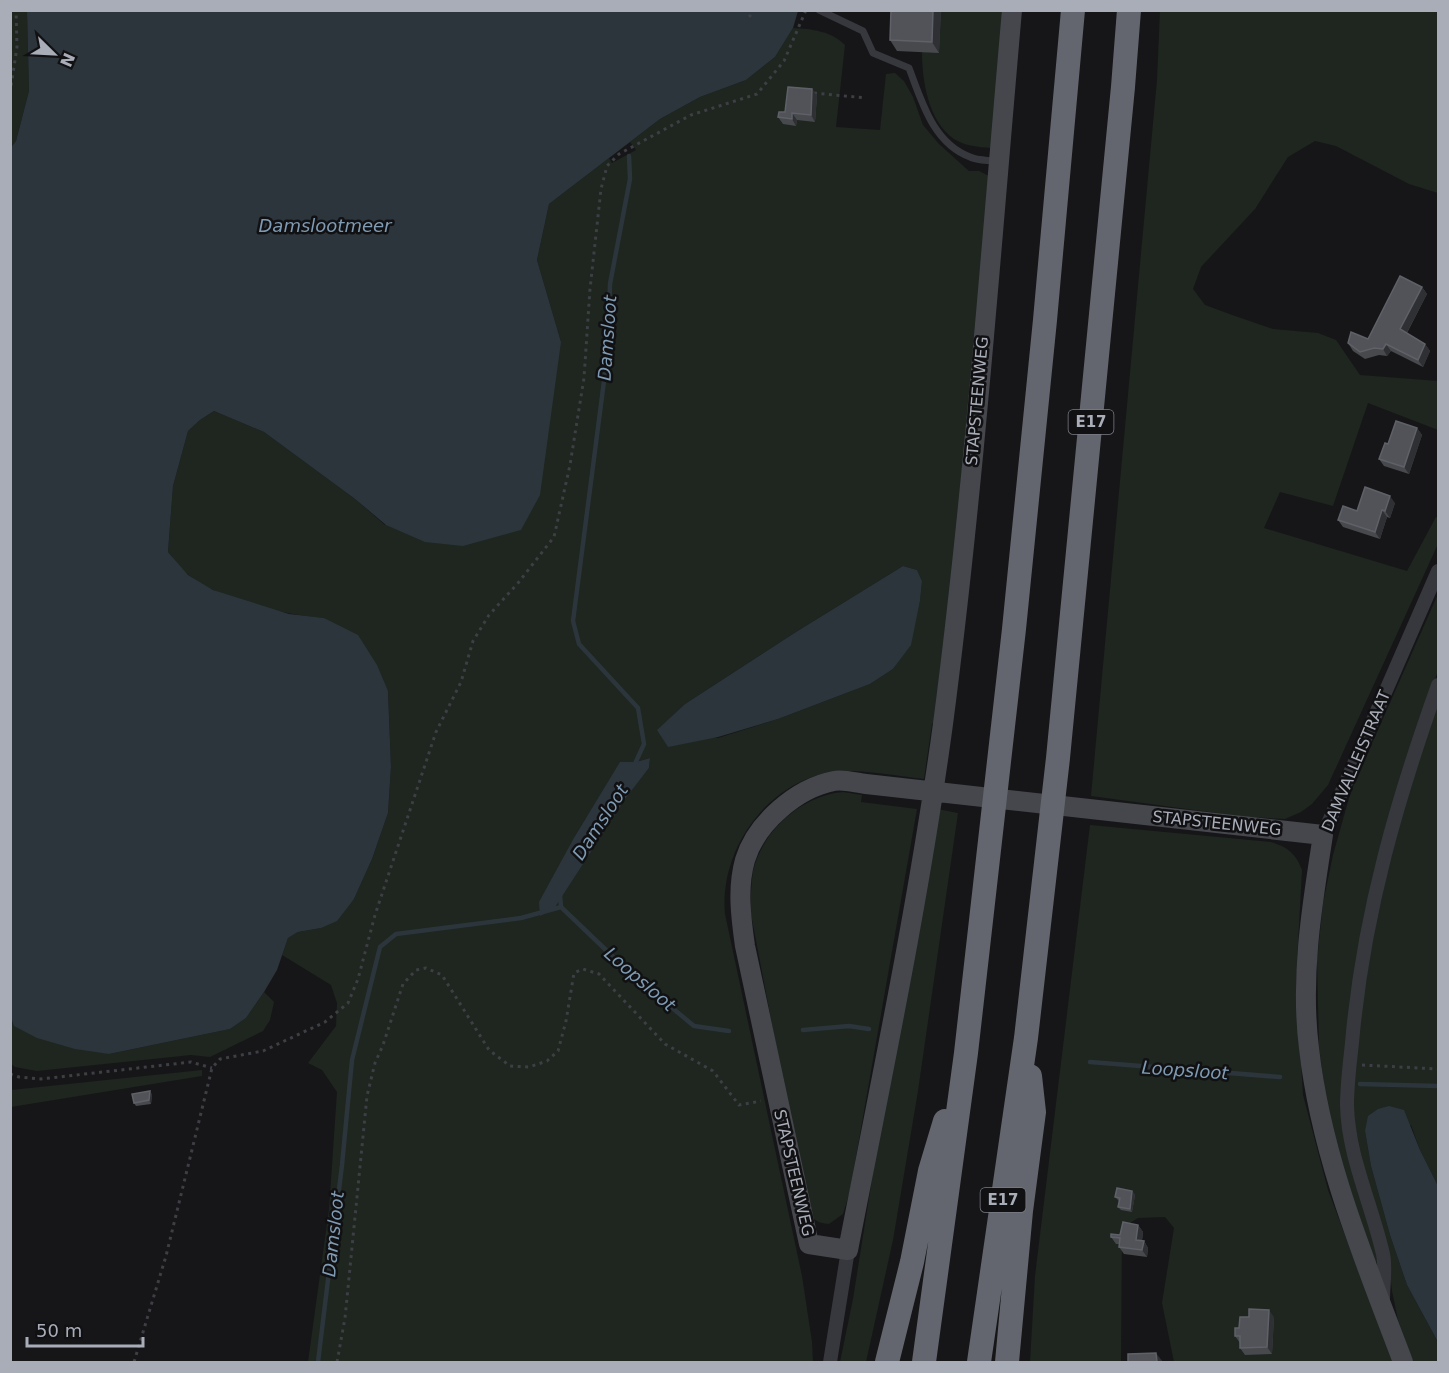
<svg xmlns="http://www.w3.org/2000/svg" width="1449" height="1373" font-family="'DejaVu Sans',sans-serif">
<rect width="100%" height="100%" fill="#161618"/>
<!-- green -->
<path fill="#1e261f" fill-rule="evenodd" d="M11,11H27L29,91L16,141L11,149Z
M941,11H1003L991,148C978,147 965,146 954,139C928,121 922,80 922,52H939Z
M1160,11H1438V193L1409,184L1336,146L1315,141L1288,157L1255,209L1201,267L1193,289L1205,305L1235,316L1273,329L1318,333L1336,340L1360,375L1438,381V430L1368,403L1333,506L1280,492L1264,528L1407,571L1436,517L1438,518V544L1328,785L1312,804L1301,812L1285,819L1246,817L1091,796L1157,80Z
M793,28C812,29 831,31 845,45L836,127L880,130L886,74L895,73L904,81L913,97L923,125L939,144L969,171H979L991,177L957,529L935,721L932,724L924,779C899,776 855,768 832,772C767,782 719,850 725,914L802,1276L812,1342L813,1362H308L329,1209L337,1092L322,1070L308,1063L336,1026L337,1003L331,985L282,955L288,938L298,932L321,928L354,899L372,859L388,813L391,767L388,691L324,618C283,614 223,601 190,576C181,570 175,560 168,552L173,486L188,431L200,420L214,411L264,432L355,499L385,525L561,342L537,260L549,204L609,158L612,163L636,150L630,142L660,119L700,97L746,80L775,57ZM903,566L917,570L922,581L920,601L910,645L893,669L870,684L778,719L718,738L658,730L685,704L796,632ZM650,758L649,768L625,798L554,909L575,836L620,763L636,762Z
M1438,594V671L1403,769L1344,1103L1379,1262L1375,1263L1350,1194L1328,1115L1319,1047L1317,960L1323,903L1333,855L1351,791Z
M1438,704V1186L1420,1150L1411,1125L1365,1131L1371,1166L1390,1235L1407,1285L1438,1342V1362H1413L1398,1320L1392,1291L1388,1255L1368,1187L1353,1116L1352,1098L1356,1071L1363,980L1373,924L1412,779Z
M843,792L862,795L861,802L917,809L850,1191L843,1214L829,1224C817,1223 811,1219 807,1208L750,909C751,897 751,883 753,871C763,830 801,796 843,792Z
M937,809L958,813L918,1091L893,1240L866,1362H840L853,1299L882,1116Z
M1090,825L1271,842C1287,847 1296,853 1302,870L1296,981L1303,1095L1328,1190L1393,1362H1174L1162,1303L1174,1228L1165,1217L1138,1218L1122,1228L1121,1362H1030L1035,1276Z
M264,992L274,1002L270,1020L263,1031L210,1057L191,1055L37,1071L15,1067L11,1064L10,1018L15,1026L109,1054L230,1029L246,1018Z
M202,1070V1076L11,1107V1090Z"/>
<!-- water -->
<path fill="#2c353c" d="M27,11H798L793,28L775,57L746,80L700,97L660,119L549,204L537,260L561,342L540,495L521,530L463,546L425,542L386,525L355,499L264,432L214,411L200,420L188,431L173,486L168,552L188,575L213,590L289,614L324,618L358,635L377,665L388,691L391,767L388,813L372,859L354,899L337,921L321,928L298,932L288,938L277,970L264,992L246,1018L230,1029L109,1054L75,1049L37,1038L14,1026L11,1018L10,149L16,141L29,91Z
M903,566L917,570L922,581L920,601L911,645L893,669L870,684L778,719L718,737L668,747L657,730L685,704L796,632Z
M650,758L649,768L625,799L554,909L540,916L539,902L575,836L620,762H636Z
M1389,1106L1404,1110L1420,1150L1438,1186V1342L1407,1285L1390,1235L1371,1166L1365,1131L1368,1116L1378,1109Z"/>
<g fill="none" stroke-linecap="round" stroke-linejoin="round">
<!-- stream -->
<path stroke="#2c353c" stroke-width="4.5" d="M629,156L630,179L610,284L608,350L573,621L579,644L638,708L644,744L634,766
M561,907L630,973L694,1026L729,1031
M803,1030L849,1026L869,1029
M1090,1062L1280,1077
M1360,1084L1438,1086
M318,1362L342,1165L352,1060L380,947L396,934L521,918L561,907L560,895"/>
<!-- path -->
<path stroke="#3d3f44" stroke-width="3" stroke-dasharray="3 4.5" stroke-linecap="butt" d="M749,17L755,10
M10,93L17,47L16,10
M814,93L866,98
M1362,1065L1438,1069
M10,1074L19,1077L41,1079L191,1062L212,1068
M134,1362L166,1256L212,1068L220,1059L263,1051L325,1022L348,1003L358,979L375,915L436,732L461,682L473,641L489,615L518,583L554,537L570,465L584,378L590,289L601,189L607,166L619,154L691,115L757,94L784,61L806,10
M337,1362L345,1318L367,1096L375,1063L383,1045L403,984L416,970L426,968L442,975L489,1050L510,1066L529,1067L547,1061L558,1051L566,1021L574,973L583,969L599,974L665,1044L713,1071L739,1105L761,1101"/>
<!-- lane -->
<path stroke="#37383d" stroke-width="7" d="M819,10L863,31L873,53L909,68C922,102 933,143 970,157C978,161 990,160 998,162"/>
<!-- street -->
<path stroke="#37383d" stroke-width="14" d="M1323,835L1438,571
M1383,1300C1383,1285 1386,1268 1383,1254C1372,1205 1348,1156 1347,1105C1347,1081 1351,1056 1353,1032C1365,910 1397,800 1438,685
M830,1362L848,1250"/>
<!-- secondary -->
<path stroke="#45474d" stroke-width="20" d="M1012,10C991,248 974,487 943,724C919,901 882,1075 848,1250L809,1244L745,946C741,918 737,888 745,860C756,823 797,788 834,781C844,779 856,783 866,784L1323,835C1312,905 1300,977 1309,1048C1321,1157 1365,1261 1403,1362"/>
<!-- highway -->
<path stroke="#63666e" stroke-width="24" d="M887,1362L912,1262L930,1171L945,1121
M924,1362L966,1053L1014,629L1045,320L1073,10
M979,1362L1026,1038L1058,758L1123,87L1129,10
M1007,1362L1021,1211L1034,1112L1030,1076"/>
</g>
<!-- wall -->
<path fill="#47494d" d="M941,10L939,53L897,51L890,40Z
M812,89L817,96L815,122L797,120L796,126L783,124L778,117Z
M1422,287L1427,294L1407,333L1425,344L1430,351L1423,367L1391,351L1387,356L1379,355L1365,359L1353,351L1348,343L1368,339Z
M1417,428L1422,435L1409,474L1384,466L1379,459L1388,444Z
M1395,503L1390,518L1387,517L1380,539L1343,527L1338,520L1357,511Z
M152,1094L151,1104L136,1106L134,1103Z
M1132,1191L1135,1195L1132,1212L1121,1210L1118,1207L1119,1201L1115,1197Z
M1138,1225L1143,1232L1142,1241H1144L1148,1248L1147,1257L1124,1254L1119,1247V1244H1116L1111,1237L1120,1235Z
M1274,1317L1272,1354L1245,1355L1240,1348V1343L1235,1336L1239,1328Z"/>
<!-- shaded-wall -->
<path fill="#2f3033" d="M933,10H941L939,53L932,42Z
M812,89L817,96L815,122L811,115Z
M792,113L797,120L796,126L792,119Z
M1422,287L1427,294L1405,336L1400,329Z
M1386,344L1391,351L1387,356L1383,349Z
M1425,344L1430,351L1423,367L1418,360Z
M1417,428L1422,435L1409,474L1404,467Z
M1390,496L1395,503L1390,518L1385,511Z
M1382,510L1387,517L1380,539L1375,532Z
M150,1091L152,1094L151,1104L149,1100Z
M1132,1191L1135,1195L1132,1212L1130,1209Z
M1138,1225L1143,1232L1141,1247L1136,1240Z
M1144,1241L1148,1248L1147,1257L1142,1250Z
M1269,1310L1274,1317L1272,1354L1267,1347Z
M1156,1353L1163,1362H1157Z"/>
<!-- building -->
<path fill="#525359" stroke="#5f6168" stroke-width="1.5" d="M891,10H933L932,42L890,40Z
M788,87L812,89L811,115L792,113V119L778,117L779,112H785Z
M1400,276L1422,287L1400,329L1425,344L1418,360L1386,344L1383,349L1374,348L1360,352L1348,343L1351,332L1368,339Z
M1396,421L1417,428L1404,467L1379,459L1385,443L1388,444Z
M1365,487L1390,496L1385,511L1382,510L1375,532L1338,520L1343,506L1357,511Z
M150,1091L149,1100L134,1103L132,1094Z
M1117,1188L1132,1191L1130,1209L1118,1207L1120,1198L1115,1197Z
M1123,1222L1138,1225L1136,1240L1144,1241L1142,1250L1119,1247L1120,1238L1111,1237V1234L1120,1235Z
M1249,1309L1269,1310L1267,1347L1240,1348V1336H1235V1328H1239L1240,1317H1249Z
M1156,1353L1157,1362H1128V1354Z"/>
<g text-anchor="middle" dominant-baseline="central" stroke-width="5" stroke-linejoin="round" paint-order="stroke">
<!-- shield labels -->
<g fill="#111113" stroke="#7b7e86" stroke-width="1.5">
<rect x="1068.5" y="410" width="45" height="24" rx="4.5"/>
<rect x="980.5" y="1188" width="45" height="24" rx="4.5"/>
</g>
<g font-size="15" font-weight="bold" fill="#a8adb8">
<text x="1091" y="422">E17</text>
<text x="1003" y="1200">E17</text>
</g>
<!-- street labels -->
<g font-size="16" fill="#a8adb8" stroke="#111113">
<text transform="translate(977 401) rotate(-85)">STAPSTEENWEG</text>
<text transform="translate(1356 761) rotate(-67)">DAMVALLEISTRAAT</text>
<text transform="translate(1217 823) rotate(6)">STAPSTEENWEG</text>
<text transform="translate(794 1173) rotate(77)">STAPSTEENWEG</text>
</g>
<!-- water labels -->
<g font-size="18" font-style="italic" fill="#7f9bb3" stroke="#111113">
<text x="325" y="225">Damslootmeer</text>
<text transform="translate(607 338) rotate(-86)">Damsloot</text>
<text transform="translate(600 822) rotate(-57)">Damsloot</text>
<text transform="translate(640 979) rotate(41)">Loopsloot</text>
<text transform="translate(1185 1070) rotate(4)">Loopsloot</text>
<text transform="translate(333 1234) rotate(-84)">Damsloot</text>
</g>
</g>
<!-- border -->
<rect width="1449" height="1373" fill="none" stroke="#a8adb8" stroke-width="24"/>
<!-- north arrow -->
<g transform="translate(54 54) rotate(114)" stroke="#111113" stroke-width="4.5" paint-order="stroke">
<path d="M0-4.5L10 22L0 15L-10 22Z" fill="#a8adb8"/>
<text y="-9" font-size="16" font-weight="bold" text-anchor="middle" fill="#a8adb8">N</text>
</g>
<!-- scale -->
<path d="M27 1337v9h116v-9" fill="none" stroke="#a8adb8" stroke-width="3"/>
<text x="36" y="1337" font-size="18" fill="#a8adb8" stroke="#111113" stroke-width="4.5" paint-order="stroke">50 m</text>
</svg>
